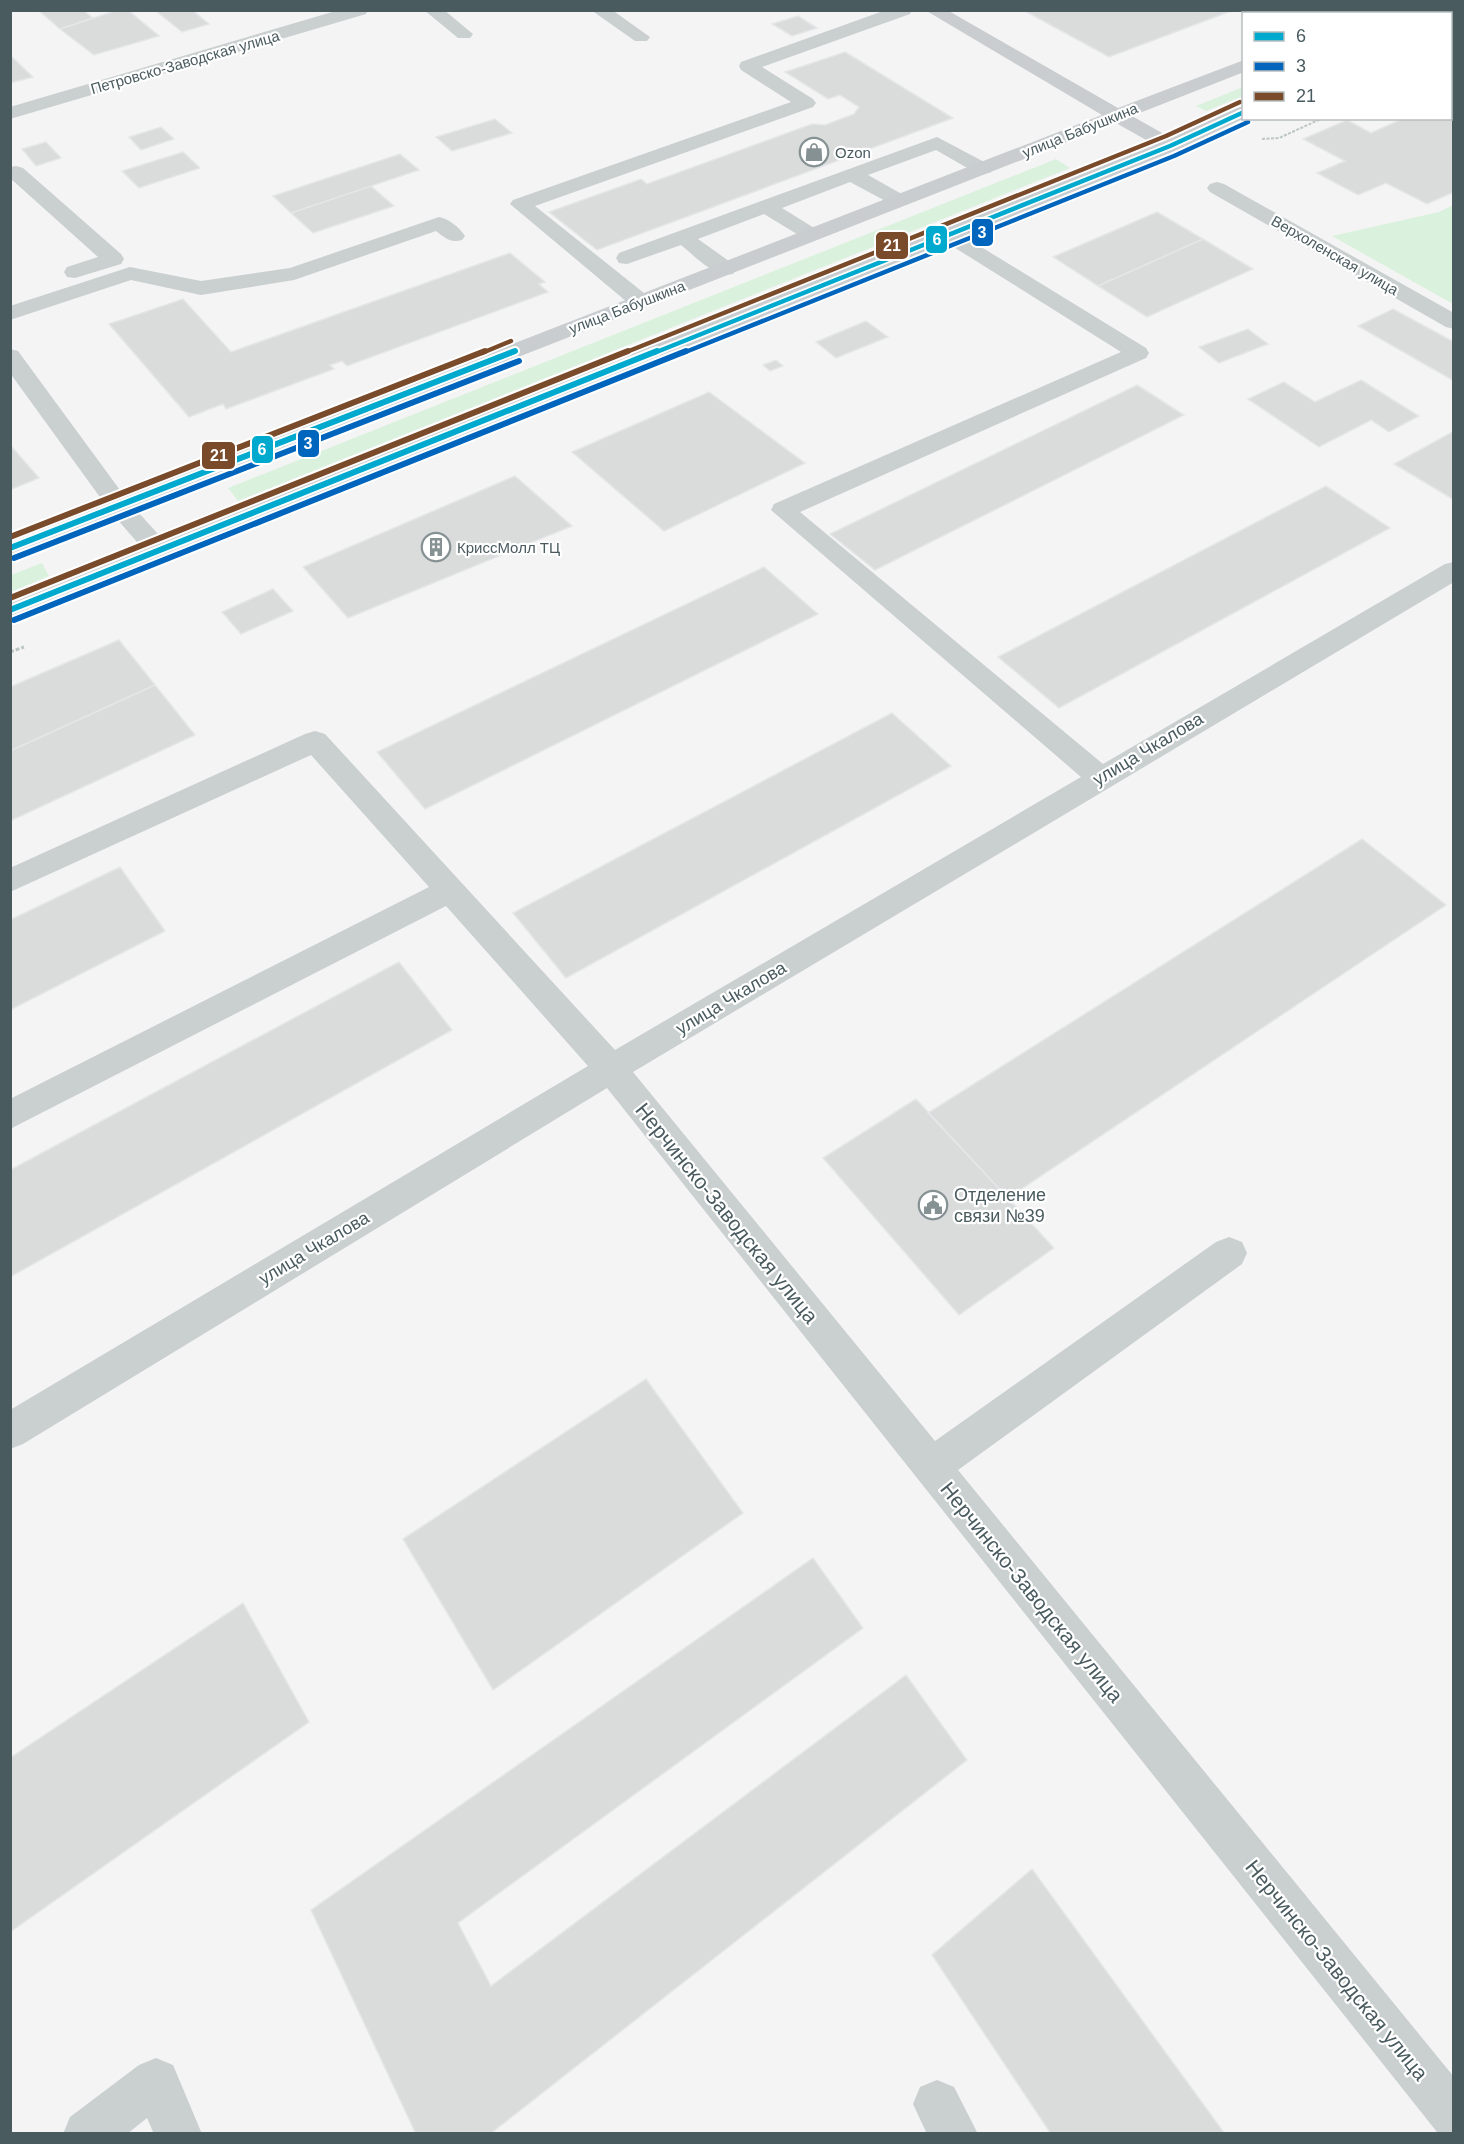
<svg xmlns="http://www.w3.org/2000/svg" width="1464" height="2144" font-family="Helvetica,sans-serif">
<rect width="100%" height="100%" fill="#f4f4f4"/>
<!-- green -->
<path fill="#daf2dd" d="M1243,87V96L1206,111L1196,106Z
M1056,159L1070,168L238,501L228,488Z
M1453,205V304L1332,236L1439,212Z
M42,563L49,576L11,592V575Z"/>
<!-- building -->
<path fill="#dadcdc" stroke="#e5e6e7" stroke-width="1.5" d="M38,10H83L93,18L60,29Z
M118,10H128L159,36L94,55L60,29Z
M192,10L209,24L182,32L156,11Z
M1023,10H1234L1109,57Z
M798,16L817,28L792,36L772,24Z
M845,52L953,118L597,250L549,212L641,179L647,184L812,124L825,125L854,114L859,107L840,95L828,99L785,72Z
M10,57H12L33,77L10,83Z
M1454,73V192L1427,204L1386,183L1358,195L1317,173L1345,161L1303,139L1347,120L1371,133L1404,118H1450V74Z
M495,119L512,133L452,151L436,137Z
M161,127L174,139L141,150L129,137Z
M46,142L61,158L36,166L22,149Z
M183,152L200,168L139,188L122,171Z
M400,154L419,170L291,213L273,196Z
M371,186L394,206L313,233L291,213Z
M1157,212L1203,239L1098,286L1053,257Z
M1203,239L1253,269L1147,317L1098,286Z
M510,253L545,282L539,284L548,292L347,366L342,361L330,365L334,369L226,409L223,404L189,417L109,324L183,299L231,352Z
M1393,309L1454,342V381L1358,326Z
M866,321L888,337L836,358L816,342Z
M1248,329L1268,344L1219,363L1199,347Z
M776,360L783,366L770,371L763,365Z
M1361,380L1419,416L1389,432L1371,420L1319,447L1248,399L1284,382L1315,402Z
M1137,385L1184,415L875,570L830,534Z
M709,392L805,463L664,531L572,452Z
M1454,431V500L1394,464Z
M11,446L39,478L10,490V447Z
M515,476L572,526L348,618L303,567Z
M1326,486L1390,528L1059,708L998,657Z
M764,567L818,614L425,809L377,752Z
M273,589L293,611L241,634L222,612Z
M119,640L155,685L10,751V687Z
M155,685L195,735L10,821V751Z
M892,713L951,766L566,978L513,913Z
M1362,839L1446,905L1008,1198L928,1113Z
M120,867L165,931L10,1010V920Z
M399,962L452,1030L10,1277V1170Z
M916,1099L1054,1248L959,1315L823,1158Z
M646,1379L743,1513L493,1690L403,1539Z
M813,1558L863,1628L458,1923L491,1986L906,1675L967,1760L490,2134H416L311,1910Z
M243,1603L309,1722L10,1932V1758Z
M1032,1869L1225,2134H1051L932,1955Z"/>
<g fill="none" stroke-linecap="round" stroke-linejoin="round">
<!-- path-far1 -->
<path stroke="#bbc7c0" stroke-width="2" stroke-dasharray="3 1.5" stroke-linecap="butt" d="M1319,14L1327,10
M1262,139L1279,138L1323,118"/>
<!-- path -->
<path stroke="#bbc7c0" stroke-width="3" stroke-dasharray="4 2" stroke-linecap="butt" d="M10,652L24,647"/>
<!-- minor -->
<path fill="#cacfcf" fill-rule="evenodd" d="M339,10H368L366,14L10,119V107Z
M424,10H444L473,34L470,38H458Z
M591,10H612L650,37L647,41H635Z
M886,10H912L910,14L762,67L813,99L816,103L813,107L535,206L649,297L652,302L649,307L641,309L633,307L510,204L513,200L791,102L741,70L739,66L741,62Z
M937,137L990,165L993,169L990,173H976L936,150L868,175L907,197L910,201L907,205H893L850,182L782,208L819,231L822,235L819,239L812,241L805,239L764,214L698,239L733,264L736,269L733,274C714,278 695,256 681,245L627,264L619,263L616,258L619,253Z
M16,166L23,168L121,254L124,259L121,264L75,278L67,277L64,272L67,267L98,257L10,178V167Z
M1217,182L1224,184L1454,313V329L1446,327L1210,192L1207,188L1210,184Z
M439,217C449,219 459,227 465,236L462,240C450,243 445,238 436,231L294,280L201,295L131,280L10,320V306L130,267L201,281L290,268Z
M948,229L955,231L1146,348L1149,353L1146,358L800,512L1103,764L1445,564L1454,562V582L633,1072L935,1441L1216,1242L1229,1237L1242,1242L1247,1253L1242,1264L958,1470L1454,2077V2134L1437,2132L607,1088L23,1444L10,1449V1410L588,1066L446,906L10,1129V1099L429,887L311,755L10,892V868L305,734L315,731L325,734L615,1050L1081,777L771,510L774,504L1121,352L941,239L938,235L941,231Z
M10,349L18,351L128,501L168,545L172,551L168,557L159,559L150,557L110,511L10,373Z
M156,2058L173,2065L202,2134H154L147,2118L127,2134H63L70,2117L139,2065Z
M937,2080L954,2087L978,2134H927L913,2104L920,2087Z"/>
<!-- major -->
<path fill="#c9cdcf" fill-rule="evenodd" d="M925,10H947L1118,108L1244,60V72L1132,116L1171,138L1237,108L1244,106V118H1245L1177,150L10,619V600L1155,145L1116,123L10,556V539L1102,115Z
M1372,10H1394L1392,14H1369Z
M1450,21H1454V33H1450Z"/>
<!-- bus-1-far1 casing -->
<g stroke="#fff" stroke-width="8">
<path id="bus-1-far1" d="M511,353L515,351
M654,353L1170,146L1244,112"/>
</g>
<!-- bus-1 casing -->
<g stroke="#fff" stroke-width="10">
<path id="bus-1" d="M10,548L515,351
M10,610L657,351"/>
</g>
<!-- bus-2-far1 casing -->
<g stroke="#fff" stroke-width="8">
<path id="bus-2-far1" d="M683,353L1174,156L1248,122"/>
</g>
<!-- bus-2 casing -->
<g stroke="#fff" stroke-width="10">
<path id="bus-2" d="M14,558L519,361
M14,620L686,351"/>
</g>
<!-- bus-3-far1 casing -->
<g stroke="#fff" stroke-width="8">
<path id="bus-3-far1" d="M482,353L511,341
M624,353L1166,136L1240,102"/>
</g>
<!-- bus-3 casing -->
<g stroke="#fff" stroke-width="10">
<path id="bus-3" d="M10,537L485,351
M10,598L628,351"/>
</g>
<!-- bus-1-far1 -->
<use href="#bus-1-far1" stroke="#00a9ce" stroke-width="4.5"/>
<!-- bus-1 -->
<use href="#bus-1" stroke="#00a9ce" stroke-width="6"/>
<!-- bus-2-far1 -->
<use href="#bus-2-far1" stroke="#0065bd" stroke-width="4.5"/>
<!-- bus-2 -->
<use href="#bus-2" stroke="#0065bd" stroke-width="6"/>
<!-- bus-3-far1 -->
<use href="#bus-3-far1" stroke="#7a4b2a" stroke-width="4.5"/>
<!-- bus-3 -->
<use href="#bus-3" stroke="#7a4b2a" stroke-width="6"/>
</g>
<!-- icons -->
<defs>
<g id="shop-ring" transform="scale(1.5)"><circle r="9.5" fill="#fff" stroke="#869194" stroke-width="1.5"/><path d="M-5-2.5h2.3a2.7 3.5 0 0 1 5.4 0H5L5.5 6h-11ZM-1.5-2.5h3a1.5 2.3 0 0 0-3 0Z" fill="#869194"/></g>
<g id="building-ring" transform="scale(1.5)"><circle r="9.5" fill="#fff" stroke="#869194" stroke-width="1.5"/><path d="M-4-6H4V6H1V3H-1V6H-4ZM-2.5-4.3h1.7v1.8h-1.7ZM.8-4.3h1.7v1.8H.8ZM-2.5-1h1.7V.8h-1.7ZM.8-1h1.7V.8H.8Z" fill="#869194"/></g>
<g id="civic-ring" transform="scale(1.5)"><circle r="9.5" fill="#fff" stroke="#869194" stroke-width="1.5"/><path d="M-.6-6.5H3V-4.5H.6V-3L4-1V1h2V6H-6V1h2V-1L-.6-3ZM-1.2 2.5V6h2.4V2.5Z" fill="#869194"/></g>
</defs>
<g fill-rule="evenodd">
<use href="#shop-ring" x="814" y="152"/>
<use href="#building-ring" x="436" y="547"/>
<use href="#civic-ring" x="933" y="1205"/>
</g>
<g text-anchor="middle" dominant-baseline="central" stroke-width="4.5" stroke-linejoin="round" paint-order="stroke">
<!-- far-street labels -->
<g font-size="15" fill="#4a5b60" stroke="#fff">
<text transform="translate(185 62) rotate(-16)">Петровско-Заводская улица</text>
<text transform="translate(1080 130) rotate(-22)">улица Бабушкина</text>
<text transform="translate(1335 255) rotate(30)">Верхоленская улица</text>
<text transform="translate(627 307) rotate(-21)">улица Бабушкина</text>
</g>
<!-- far-poi labels -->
<g font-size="15" fill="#4a5b60" stroke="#fff" text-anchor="start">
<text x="835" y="152">Ozon</text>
<text x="457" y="547">КриссМолл ТЦ</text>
</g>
<!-- street labels -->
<g font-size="18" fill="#4a5b60" stroke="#fff">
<text transform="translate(1148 749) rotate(-31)">улица Чкалова</text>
<text transform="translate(731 998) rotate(-31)">улица Чкалова</text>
<text transform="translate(314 1248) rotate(-31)">улица Чкалова</text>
</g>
<!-- poi labels -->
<g font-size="18" fill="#4a5b60" stroke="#fff" text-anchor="start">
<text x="954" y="1195">Отделение<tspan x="954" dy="21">связи №39</tspan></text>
</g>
<!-- near-street labels -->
<g font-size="21" fill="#4a5b60" stroke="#fff">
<text transform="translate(727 1213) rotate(51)">Нерчинско-Заводская улица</text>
<text transform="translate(1032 1592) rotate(51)">Нерчинско-Заводская улица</text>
<text transform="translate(1337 1970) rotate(51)">Нерчинско-Заводская улица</text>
</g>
</g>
<g stroke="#fff" stroke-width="2">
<rect x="971" y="218" width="23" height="29" rx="6" fill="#0065bd"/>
<rect x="925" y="225" width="23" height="29" rx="6" fill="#00a9ce"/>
<rect x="875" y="231" width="34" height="29" rx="6" fill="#7a4b2a"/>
<rect x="297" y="429" width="23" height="29" rx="6" fill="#0065bd"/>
<rect x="251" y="435" width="23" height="29" rx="6" fill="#00a9ce"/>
<rect x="201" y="441" width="35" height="29" rx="6" fill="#7a4b2a"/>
</g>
<g font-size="16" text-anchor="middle" font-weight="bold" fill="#fff">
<text x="982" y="238">3</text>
<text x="937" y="245">6</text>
<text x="892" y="251">21</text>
<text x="308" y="449">3</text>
<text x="262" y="455">6</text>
<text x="219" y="461">21</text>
</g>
<!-- border -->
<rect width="1464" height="2144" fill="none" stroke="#4a5b60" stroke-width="24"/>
<!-- legend -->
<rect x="1242" y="12" width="210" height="108" fill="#ffffff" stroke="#b7bdbf" stroke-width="1.5"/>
<rect x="1254" y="32" width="30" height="9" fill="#00a9ce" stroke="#b7bdbf" stroke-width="1.5"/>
<text x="1296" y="42" font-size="18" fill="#4a5b60">6</text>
<rect x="1254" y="62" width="30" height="9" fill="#0065bd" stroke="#b7bdbf" stroke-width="1.5"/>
<text x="1296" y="72" font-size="18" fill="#4a5b60">3</text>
<rect x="1254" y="92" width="30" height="9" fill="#7a4b2a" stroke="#b7bdbf" stroke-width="1.5"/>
<text x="1296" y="102" font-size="18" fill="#4a5b60">21</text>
</svg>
